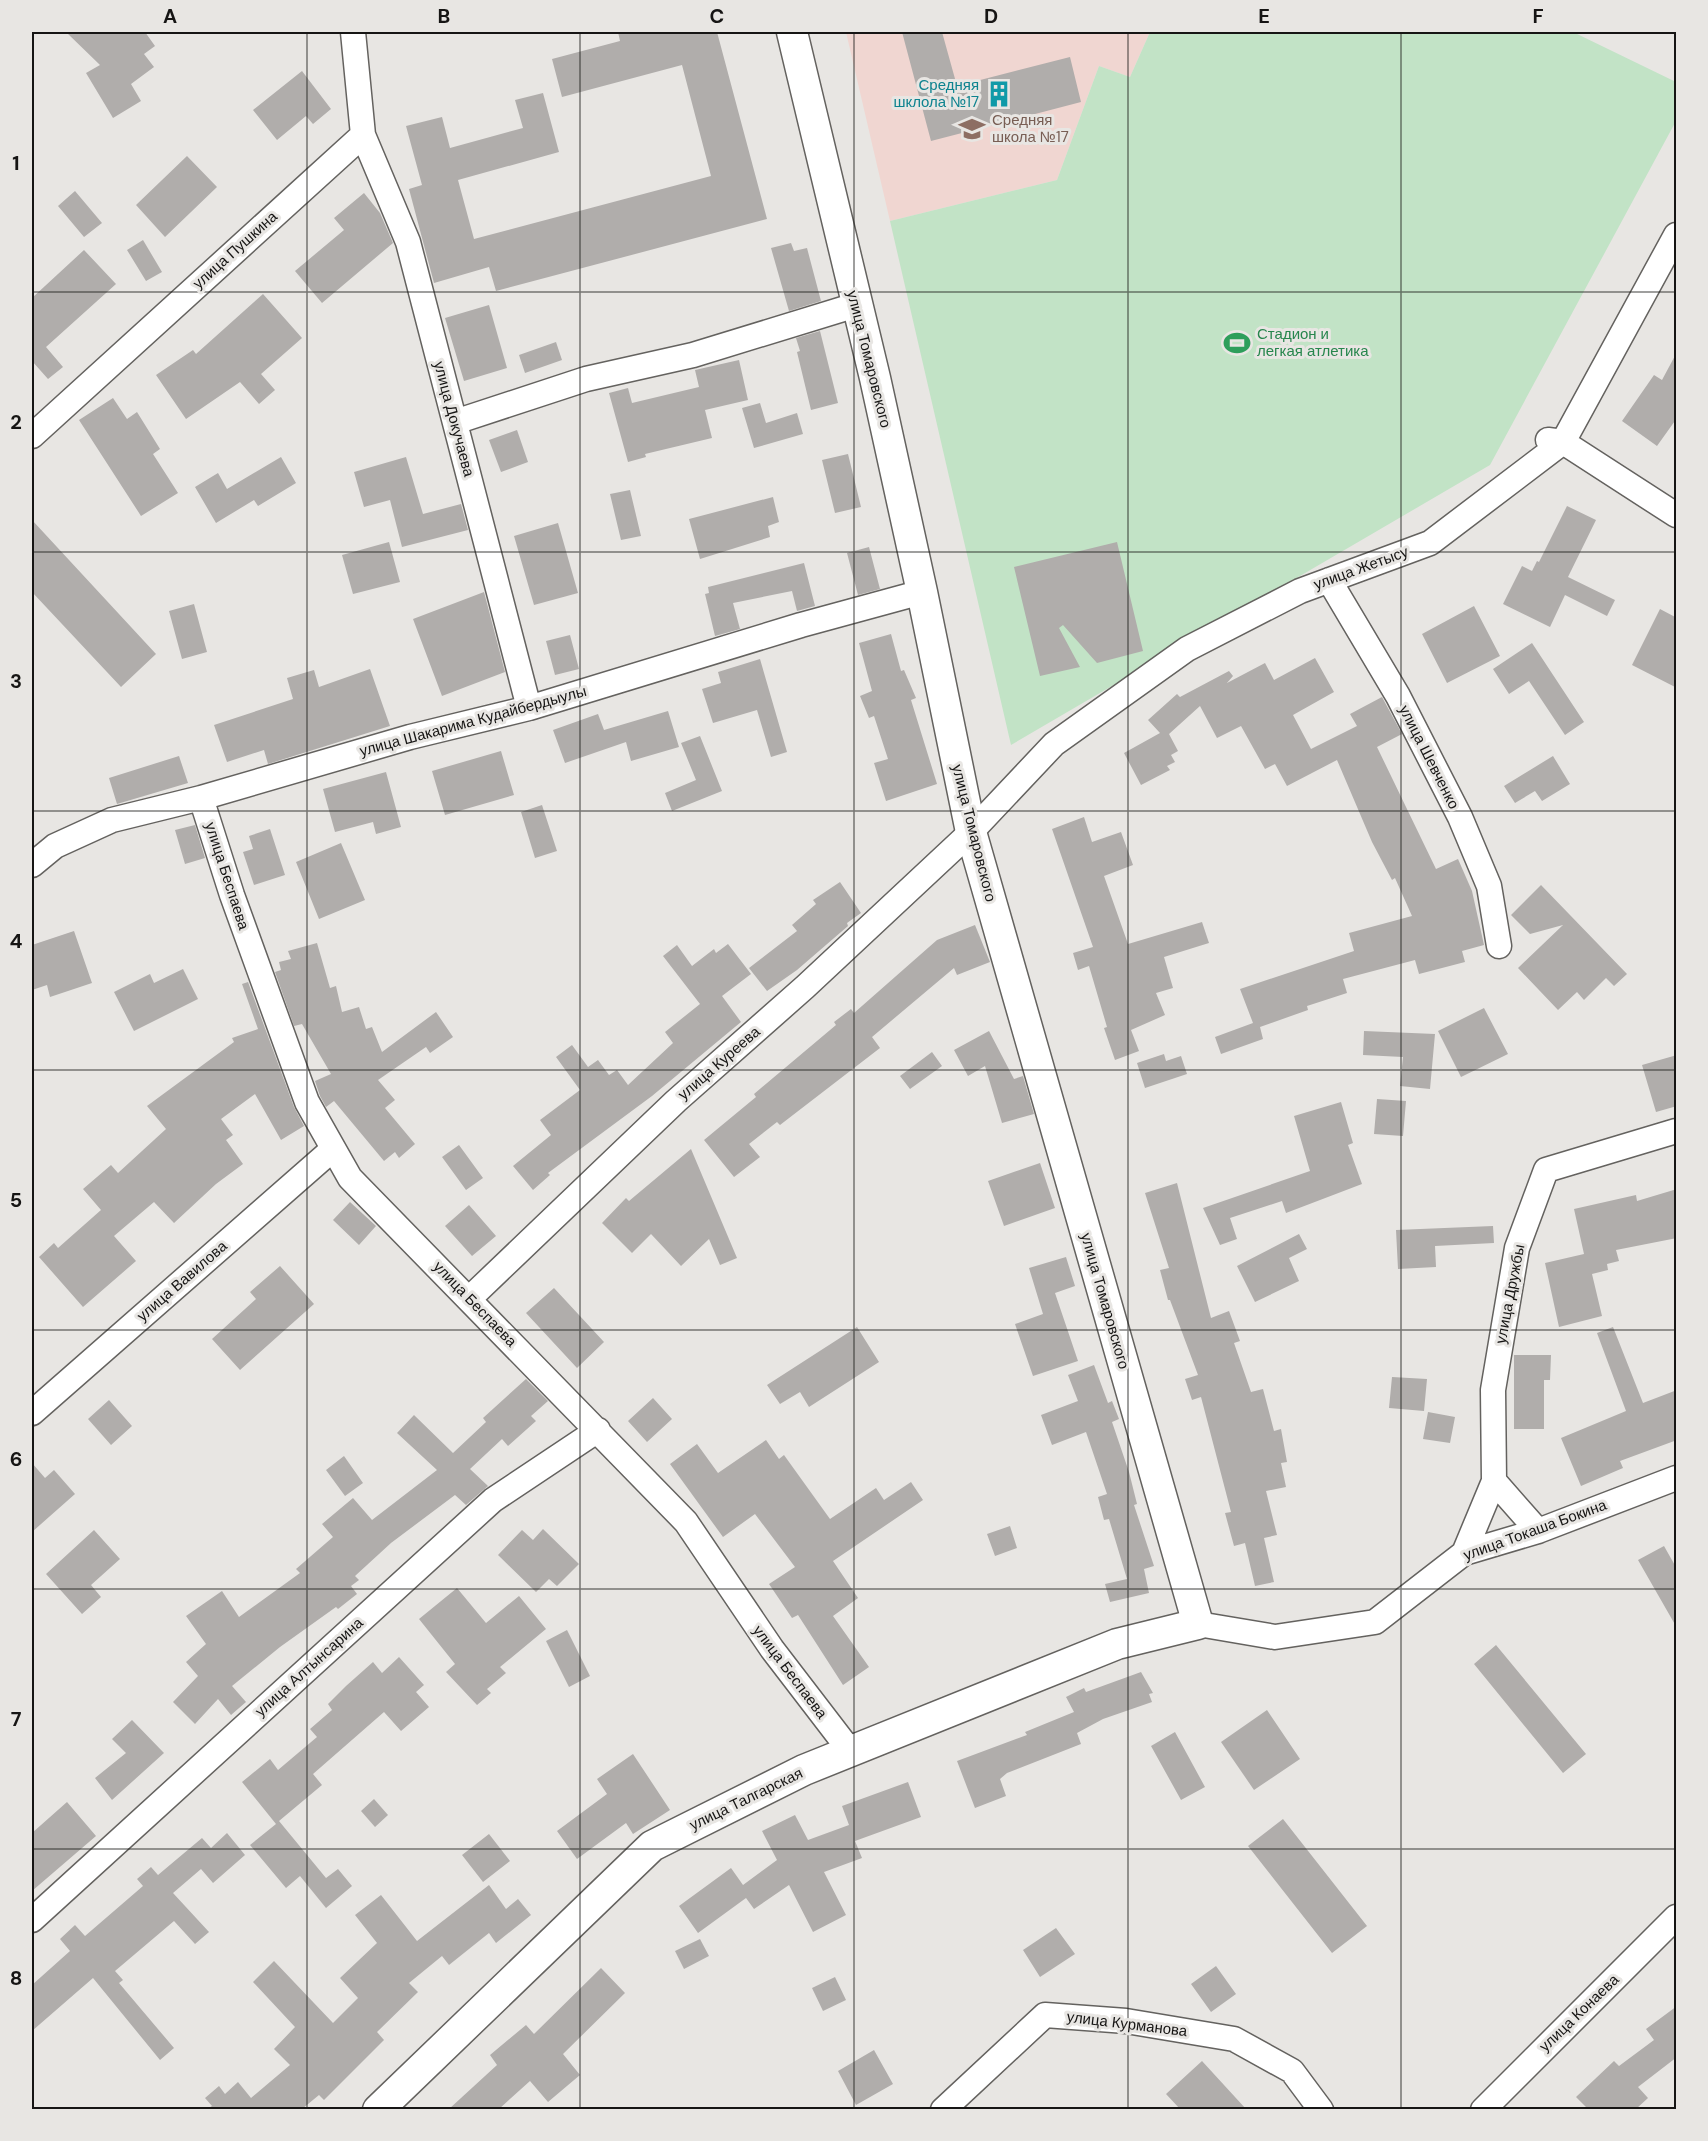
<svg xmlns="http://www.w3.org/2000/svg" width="1708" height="2141" font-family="'DM Sans',sans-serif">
<rect width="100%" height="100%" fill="#e8e6e3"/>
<!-- education -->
<path fill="#f0d6d1" d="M846,32H1150L1130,77L1099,66L1057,180L890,221Z"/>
<!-- green -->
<path fill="#c2e3c6" d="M1150,32H1573L1676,82V121L1490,465L1011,745L890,221L1057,180L1099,66L1130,77Z"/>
<!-- building -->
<path fill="#b0adab" d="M66,32H145L155,46L144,54L154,67L131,84L141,101L113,118L86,73L100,65Z
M618,32H717L767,219L496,291L489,267L434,283L409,189L422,185L406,126L442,117L450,148L523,128L515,100L543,93L559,152L458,180L474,239L711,176L682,65L562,97L552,59L620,41Z
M902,32H942L957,86L1070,57L1081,102L931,141Z
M302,71L331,109L313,124L306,116L277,140L253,110Z
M187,156L217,187L165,237L136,205Z
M75,191L102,223L84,237L58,206Z
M364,193L380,213L393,243L322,303L295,271L344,230L334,218Z
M143,240L162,272L146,281L127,250Z
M791,243L794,251L807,248L821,301L789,311L771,248Z
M84,250L116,284L46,347L63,367L48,379L32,361V298Z
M263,294L302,338L261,374L275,390L259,404L240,382L186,419L156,375L193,350L196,354Z
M489,305L507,368L464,381L445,318Z
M820,331L838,403L811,410L797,352L800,351L796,338Z
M556,342L562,360L525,373L519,355Z
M1677,352V418L1657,446L1622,421L1654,375L1662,380Z
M739,360L748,400L705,410L712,438L645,454L646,457L628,462L609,393L628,388L632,403L699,387L695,370Z
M113,398L127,419L137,412L160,449L153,454L178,493L141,516L79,420Z
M760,403L766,423L797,413L803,434L754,448L742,408Z
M517,430L528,462L501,472L489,440Z
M848,454L861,507L835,513L822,460Z
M281,457L296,483L258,506L254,500L216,523L195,487L218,473L227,489Z
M406,457L423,514L461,504L468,530L402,547L390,500L364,507L354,472Z
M630,490L641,536L621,540L610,494Z
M773,497L779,522L768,526L770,537L700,559L689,519Z
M1567,506L1596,520L1568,577L1615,600L1607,616L1565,595L1550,627L1503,604L1522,566L1532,571L1537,561L1539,562Z
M32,520L156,654L121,687L32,592Z
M558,523L578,593L534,605L514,536Z
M389,542L400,582L353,594L342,555Z
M1117,542L1143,651L1097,663L1063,625L1059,628L1080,667L1040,676L1014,567Z
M869,547L880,589L858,595L847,553Z
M804,563L815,606L797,611L792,591L733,603L740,629L715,636L705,594L709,593L708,587Z
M484,592L505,672L442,696L413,619Z
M194,604L207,652L182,659L169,611Z
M1474,606L1500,656L1447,683L1422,634Z
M1660,609L1677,618V688L1632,665Z
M891,634L901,671L904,670L916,698L911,700L937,784L886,801L874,763L888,759L874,716L869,718L860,696L872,691L859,643Z
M570,635L579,669L555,675L546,641Z
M1532,643L1584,722L1565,735L1529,681L1509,694L1493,669Z
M1315,658L1334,692L1293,715L1311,749L1357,726L1350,714L1382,697L1402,734L1377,747L1436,869L1458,859L1472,891L1484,945L1462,951L1465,962L1419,974L1415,960L1343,979L1347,993L1307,1006L1308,1010L1260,1027L1263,1039L1221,1054L1215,1037L1253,1023L1240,989L1354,951L1349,933L1412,916L1395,878L1392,880L1372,842L1337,760L1287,786L1275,764L1265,769L1241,726L1217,738L1200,706L1169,734L1178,751L1171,755L1175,762L1167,766L1170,770L1141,785L1124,753L1160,733L1148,720L1177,694L1180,697L1229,671L1233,676L1227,683L1265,663L1274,680Z
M760,659L787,752L771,757L757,710L713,723L702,689L721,683L718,672Z
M370,669L390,726L268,764L264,750L227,762L214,725L293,699L287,678L314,670L319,687Z
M668,711L679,747L631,761L626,742L565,763L553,730L598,714L604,730Z
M700,736L722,791L672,811L665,793L696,780L681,743Z
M501,751L514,795L445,815L432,771Z
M179,756L188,783L117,804L109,778Z
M1553,756L1570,784L1542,801L1535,791L1515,803L1504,786Z
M386,772L401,827L376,834L373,822L335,832L323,789Z
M542,805L557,851L535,858L521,812Z
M1084,817L1092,842L1121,832L1133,865L1104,876L1128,944L1202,922L1209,943L1164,957L1173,988L1156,993L1165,1015L1131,1030L1139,1051L1115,1060L1104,1028L1107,1027L1089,966L1078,970L1073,953L1093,947L1052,829Z
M195,825L205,858L185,864L175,830Z
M270,829L285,875L254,885L243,852L253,849L249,836Z
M341,843L365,900L319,919L296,862Z
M840,882L861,913L847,923L848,926L797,970L767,991L749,968L797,931L792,925L816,904L813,900Z
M1541,885L1627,974L1614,986L1606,978L1584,1000L1577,992L1558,1010L1518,968L1563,925L1530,934L1511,915Z
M975,925L990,962L957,975L954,968L872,1037L880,1048L780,1125L777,1122L749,1144L760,1157L734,1177L704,1140L756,1097L754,1094L836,1025L834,1022L851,1009L854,1013L937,940Z
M74,931L92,983L50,997L47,985L32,990V945Z
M317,943L330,988L336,986L342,1012L359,1007L366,1029L372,1027L382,1052L436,1012L453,1037L430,1053L426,1047L378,1080L395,1100L385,1108L415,1144L399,1158L395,1152L384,1161L334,1101L326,1107L320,1096L315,1081L331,1074L302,1024L294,1026L275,972L281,970L279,962L291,959L288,951Z
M728,944L751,974L722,996L741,1022L652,1096L548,1173L550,1175L533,1190L513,1166L551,1135L540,1120L580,1090L556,1057L572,1045L588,1067L598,1060L609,1075L617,1070L628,1085L673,1043L665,1032L700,1004L663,956L677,945L692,966L714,949L716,953Z
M183,969L198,999L134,1031L114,992L150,974L154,983Z
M248,982L294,1107L304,1126L281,1140L255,1094L221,1119L233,1135L226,1140L243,1164L216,1184L174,1223L154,1202L114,1236L136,1261L83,1307L39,1257L54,1243L58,1248L101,1210L83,1189L111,1165L118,1173L166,1129L147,1106L234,1042L232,1038L258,1029L242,984Z
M1484,1008L1508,1054L1461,1077L1438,1031Z
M989,1031L1014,1079L1023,1076L1034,1114L1002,1123L985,1066L968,1076L954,1050Z
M1364,1031L1435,1034L1430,1089L1400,1086L1403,1057L1363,1055Z
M932,1052L942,1066L910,1089L900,1076Z
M1164,1054L1166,1061L1181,1056L1187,1074L1145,1088L1137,1063Z
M1677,1055V1106L1656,1112L1642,1065Z
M1377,1099L1406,1101L1403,1136L1374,1134Z
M1341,1102L1353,1143L1348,1145L1362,1184L1286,1213L1282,1201L1230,1218L1237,1239L1220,1245L1203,1208L1310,1171L1294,1116Z
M459,1145L483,1178L466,1190L442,1157Z
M691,1149L737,1258L720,1265L709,1239L681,1266L651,1234L632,1253L602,1223L626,1198L629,1201Z
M1040,1163L1055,1208L1004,1226L988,1181Z
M1177,1183L1211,1318L1229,1311L1240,1341L1234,1343L1251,1392L1263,1389L1274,1431L1281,1429L1287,1462L1281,1463L1286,1487L1266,1491L1277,1535L1264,1538L1274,1582L1255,1586L1245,1543L1234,1546L1225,1513L1231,1512L1201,1397L1192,1400L1185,1379L1198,1375L1170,1300H1168L1160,1270L1169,1268L1145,1193Z
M1677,1189V1238L1616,1250L1619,1261L1607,1264L1608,1270L1592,1274L1602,1316L1559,1327L1545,1263L1584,1254L1574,1209L1636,1195L1637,1201Z
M350,1202L376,1226L359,1245L333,1220Z
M469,1205L496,1236L472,1256L445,1226Z
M1493,1226L1494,1243L1435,1246L1436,1267L1398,1269L1396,1230Z
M1299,1234L1307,1249L1289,1258L1299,1281L1255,1302L1237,1266Z
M1066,1257L1075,1286L1055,1293L1078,1361L1033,1376L1015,1324L1043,1314L1029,1268Z
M280,1266L314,1304L240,1370L212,1339L256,1299L250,1292Z
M554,1288L604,1342L577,1368L526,1313Z
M857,1327L879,1362L809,1407L800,1392L780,1404L767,1385Z
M1613,1327L1643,1403L1677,1390V1440L1620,1461L1623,1468L1581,1486L1561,1438L1626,1411L1597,1333Z
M1514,1355H1551L1550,1380H1544V1429H1514Z
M1094,1365L1108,1403L1112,1401L1119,1419L1112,1422L1129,1472L1137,1504L1134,1505L1154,1566L1144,1569L1149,1593L1110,1602L1105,1584L1127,1579L1109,1519L1104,1520L1098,1497L1107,1494L1086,1432L1052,1445L1041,1415L1078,1401L1068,1375Z
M1392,1377L1427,1379L1424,1411L1389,1408Z
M526,1379L548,1401L531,1416L536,1421L508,1446L502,1439L470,1469L488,1486L466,1505L455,1495L391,1543L355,1576L359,1580L351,1586L357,1594L338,1609L336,1607L280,1647L232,1686L246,1702L231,1715L218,1699L195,1724L173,1702L198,1676L186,1662L206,1644L186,1616L222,1591L239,1617L300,1573L296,1569L333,1537L322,1524L353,1498L372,1520L437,1470L397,1433L414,1415L453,1453L486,1422L483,1418Z
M653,1398L672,1419L647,1442L628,1421Z
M109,1400L132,1426L111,1445L88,1419Z
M1428,1412L1455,1417L1450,1443L1423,1439Z
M766,1440L779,1459L784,1455L830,1519L876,1488L884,1500L911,1482L923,1500L833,1561L858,1598L833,1616L869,1667L843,1685L798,1615L792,1618L769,1584L795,1567L755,1514L723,1537L670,1464L697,1444L718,1473Z
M344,1456L363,1483L345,1496L326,1470Z
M32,1463L45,1478L54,1470L75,1494L32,1532Z
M1010,1526L1017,1548L995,1556L987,1534Z
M543,1529L579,1564L557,1586L549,1579L536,1592L498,1555L522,1530L533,1540Z
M94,1530L120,1559L91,1585L101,1597L82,1614L46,1574Z
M1664,1546L1677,1569V1628L1638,1560Z
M457,1588L486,1623L519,1596L546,1629L500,1667L506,1673L487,1689L491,1693L477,1705L446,1672L455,1664L419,1619Z
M567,1630L590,1676L569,1687L546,1641Z
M1496,1645L1586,1754L1563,1773L1474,1664Z
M399,1657L424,1685L416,1692L429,1707L401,1731L384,1712L313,1774L322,1785L279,1821L326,1878L338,1869L352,1886L326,1908L300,1876L286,1888L250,1845L276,1824L242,1782L270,1759L278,1770L317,1737L310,1729L332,1710L328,1704L346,1686L373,1662L382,1673Z
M1141,1672L1153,1693L1149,1694L1152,1702L1103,1719L1077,1733L1081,1744L1007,1773L1000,1779L1006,1796L975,1808L957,1761L1027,1735L1025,1732L1074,1712L1066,1697L1084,1688L1086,1692Z
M1267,1710L1300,1759L1254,1790L1221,1742Z
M132,1720L164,1753L112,1800L95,1778L126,1753L112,1739Z
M1175,1732L1205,1787L1181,1800L1151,1746Z
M633,1754L670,1810L633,1834L626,1823L577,1859L557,1831L607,1794L597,1779Z
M908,1782L921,1817L855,1841L862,1858L824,1872L846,1915L813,1932L789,1885L754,1909L746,1898L698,1933L679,1906L731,1868L743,1885L777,1860L762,1831L795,1815L808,1840L849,1825L842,1806Z
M374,1799L388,1815L375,1827L361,1811Z
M67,1802L96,1836L32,1891V1833Z
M1283,1819L1367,1926L1332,1953L1248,1846Z
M227,1833L245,1855L213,1883L201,1869L173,1893L209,1932L195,1944L174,1921L115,1971L123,1980L119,1983L174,2048L160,2060L93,1978L32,2031V1985L70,1951L60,1939L75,1925L85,1936L143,1886L137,1879L151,1867L158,1875L202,1838L211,1848Z
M489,1834L510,1861L483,1882L462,1855Z
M489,1885L506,1909L518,1899L531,1915L496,1943L489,1933L449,1965L442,1956L409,1983L418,1992L377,2032L384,2040L324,2100L319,2095L302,2109H207L212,2106L205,2098L219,2086L225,2094L238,2082L251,2098L290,2065L274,2049L295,2027L253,1982L274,1961L333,2023L358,1998L340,1978L377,1943L355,1915L381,1895L417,1941Z
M1056,1928L1075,1954L1040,1977L1023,1950Z
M700,1939L709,1956L684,1969L675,1951Z
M1216,1966L1236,1994L1211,2012L1191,1984Z
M601,1968L625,1993L563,2054L580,2075L548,2102L530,2081L499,2109H449L497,2065L490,2055L526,2025L534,2034Z
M835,1977L846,2000L823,2011L812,1988Z
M1677,2006V2057L1638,2087L1648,2098L1636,2109H1588L1576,2097L1614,2061L1619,2066L1654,2040L1646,2029Z
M874,2050L893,2084L856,2105L838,2071Z
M1202,2061L1246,2109H1180L1166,2094Z"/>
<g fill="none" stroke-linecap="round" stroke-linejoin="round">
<!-- minor casing -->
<g stroke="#64625f" stroke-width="27">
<path id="minor" d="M363,135L408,242L529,708
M455,422L586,379L693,355L856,305
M32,436L363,135L353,32
M1548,440L1563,442L1676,515
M1329,580L1398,696L1460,817L1489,886L1499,946
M201,798L232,895L307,1102L350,1178L686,1522L772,1649L851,1752
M32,865L55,846L112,820L201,798L410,737L529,708L801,625L922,592
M470,1298L676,1101L805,987L971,832L1054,744L1187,649L1300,591L1430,543L1563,442L1676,235
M32,1413L333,1149
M1494,1481L1538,1531
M1464,1553L1494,1481L1493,1390L1517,1248L1546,1170L1676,1131
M1198,1624L1275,1637L1375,1622L1464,1553L1538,1531L1676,1478
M32,1920L493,1500L598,1430
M943,2110L1045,2015L1126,2021L1234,2039L1292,2071L1321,2110
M1483,2110L1676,1917"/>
</g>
<!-- tertiary casing -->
<g stroke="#64625f" stroke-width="33">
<path id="tertiary" d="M378,2110L652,1846L804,1770L1117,1644L1198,1624L971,832L922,592L875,378L792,32"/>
</g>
<!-- minor -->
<use href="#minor" stroke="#fff" stroke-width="24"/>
<!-- tertiary -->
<use href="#tertiary" stroke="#fff" stroke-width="30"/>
</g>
<!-- grid -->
<path fill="none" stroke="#161514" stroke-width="1.5" stroke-opacity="0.55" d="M307,32V2110M580,32V2110M854,32V2110M1128,32V2110M1401,32V2110M32,292H1676M32,552H1676M32,811H1676M32,1070H1676M32,1330H1676M32,1589H1676M32,1849H1676"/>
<!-- icons -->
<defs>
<g id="building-bare" transform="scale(2.07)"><path d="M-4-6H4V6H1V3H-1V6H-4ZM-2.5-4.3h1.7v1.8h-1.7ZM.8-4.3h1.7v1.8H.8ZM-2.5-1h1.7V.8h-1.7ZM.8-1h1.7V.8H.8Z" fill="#0f9aa8" stroke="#e8e6e3" stroke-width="2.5" paint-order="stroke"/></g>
<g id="school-bare" transform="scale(2.07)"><path d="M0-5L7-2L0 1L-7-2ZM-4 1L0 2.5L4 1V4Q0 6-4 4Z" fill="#8d6e63" stroke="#e8e6e3" stroke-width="2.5" paint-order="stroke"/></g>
<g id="stadium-bare" transform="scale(2.07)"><path d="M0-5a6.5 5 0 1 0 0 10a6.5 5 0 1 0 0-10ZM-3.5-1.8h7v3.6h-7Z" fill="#2e9e5b" stroke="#e8e6e3" stroke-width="2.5" paint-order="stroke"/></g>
</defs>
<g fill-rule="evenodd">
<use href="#building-bare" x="999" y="94"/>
<use href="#school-bare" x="972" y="129"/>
<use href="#stadium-bare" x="1237" y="343"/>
</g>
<g text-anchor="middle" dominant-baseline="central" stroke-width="6" stroke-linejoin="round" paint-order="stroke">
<!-- culture labels -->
<g font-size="15" fill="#0d838f" stroke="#e8e6e3" text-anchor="end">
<text x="979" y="85">Средняя<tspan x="979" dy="17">шклола №17</tspan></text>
</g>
<!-- education labels -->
<g font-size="15" fill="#785e54" stroke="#e8e6e3" text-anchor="start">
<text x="992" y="120">Средняя<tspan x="992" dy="17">школа №17</tspan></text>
</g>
<!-- street labels -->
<g font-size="15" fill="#161514" stroke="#e8e6e3">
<text transform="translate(235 250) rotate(-42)">улица Пушкина</text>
<text transform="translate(869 359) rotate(76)">улица Томаровского</text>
<text transform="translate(454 419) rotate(75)">улица Докучаева</text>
<text transform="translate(1361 568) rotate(-20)">улица Жетысу</text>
<text transform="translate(473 721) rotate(-15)">улица Шакарима Кудайбердыулы</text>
<text transform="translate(1429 757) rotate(63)">улица Шевченко</text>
<text transform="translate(974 833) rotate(76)">улица Томаровского</text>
<text transform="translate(227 876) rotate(72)">улица Беспаева</text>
<text transform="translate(719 1063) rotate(-41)">улица Куреева</text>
<text transform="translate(182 1281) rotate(-41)">улица Вавилова</text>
<text transform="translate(1510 1294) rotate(-79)">улица Дружбы</text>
<text transform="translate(1105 1301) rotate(74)">улица Томаровского</text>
<text transform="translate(475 1304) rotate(46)">улица Беспаева</text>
<text transform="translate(1535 1530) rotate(-20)">улица Токаша Бокина</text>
<text transform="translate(309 1667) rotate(-42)">улица Алтынсарина</text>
<text transform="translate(790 1672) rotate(53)">улица Беспаева</text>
<text transform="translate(746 1799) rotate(-26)">улица Талгарская</text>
<text transform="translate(1579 2013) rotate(-44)">улица Конаева</text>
<text transform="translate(1127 2024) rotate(7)">улица Курманова</text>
</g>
<!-- leisure labels -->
<g font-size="15" fill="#27864d" stroke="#e8e6e3" text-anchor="start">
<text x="1257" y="334">Стадион и<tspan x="1257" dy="17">легкая атлетика</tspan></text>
</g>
</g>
<!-- border -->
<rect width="1708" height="2141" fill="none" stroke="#e8e6e3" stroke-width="66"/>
<rect x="33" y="33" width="1642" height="2075" fill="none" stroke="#161514" stroke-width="2"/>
<g font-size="20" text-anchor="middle" font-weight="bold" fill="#161514">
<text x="170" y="23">A</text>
<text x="444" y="23">B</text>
<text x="717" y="23">C</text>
<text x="991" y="23">D</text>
<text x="1264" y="23">E</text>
<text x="1538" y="23">F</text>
<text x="16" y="170">1</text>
<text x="16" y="429">2</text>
<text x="16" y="688">3</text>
<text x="16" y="948">4</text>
<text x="16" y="1207">5</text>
<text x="16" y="1466">6</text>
<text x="16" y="1726">7</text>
<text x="16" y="1985">8</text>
</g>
</svg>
